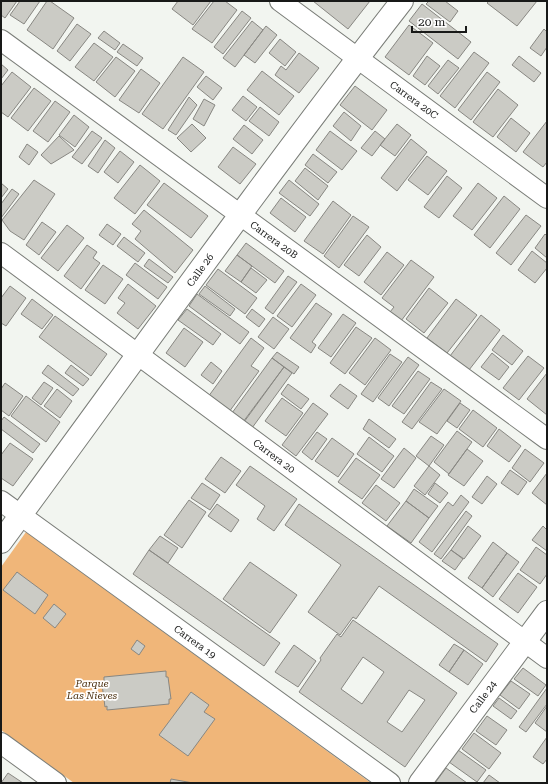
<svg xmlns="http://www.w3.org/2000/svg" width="548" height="784" font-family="'Roboto Serif',serif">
<rect width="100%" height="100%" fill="#f2f5f0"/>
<!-- green -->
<path fill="#f0b679" d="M26,532L371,783H74L1,730V567Z"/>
<!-- building -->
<path fill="#cbcbc5" stroke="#888782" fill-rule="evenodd" d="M1,1H17L5,18L1,15Z
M20,1H40L24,24L10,15Z
M47,1H50L74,18L53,49L27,30Z
M178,1H211L193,25L172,9Z
M214,1H225L237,10L212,43L192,29Z
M313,1H370L348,29Z
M429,1H445L458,11L450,22L426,4Z
M489,1H537L517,26L487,3Z
M422,4L471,42L458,59L409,21Z
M242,11L251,18L223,54L214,47Z
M252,21L263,30L235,67L223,58Z
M77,24L91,34L70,61L57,51Z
M409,25L433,43L409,75L385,57Z
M266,26L277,35L255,63L244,55Z
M544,29L547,32V47L541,56L530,48Z
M104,31L120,43L115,50L98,38Z
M280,39L296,52L285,66L269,53Z
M94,43L113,57L94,81L75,67Z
M123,44L143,58L137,66L117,52Z
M474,52L489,63L455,108L440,96Z
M299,53L319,68L299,93L275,75L281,66L286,70Z
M427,56L440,66L425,85L413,76Z
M519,56L541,73L534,82L512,65Z
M116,57L135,71L115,97L96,82Z
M183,57L204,72L163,129L142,114Z
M448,60L459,68L438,94L428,86Z
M1,64L8,70L1,79Z
M141,69L160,83L139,113L119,100Z
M262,71L294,96L279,115L247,90Z
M12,72L31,87L8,117L1,112V86Z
M487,72L500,82L471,120L458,110Z
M206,76L222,88L213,100L197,87Z
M355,86L387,110L372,130L340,105Z
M34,88L51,101L28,131L11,118Z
M498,89L518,105L493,137L473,122Z
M243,96L257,107L246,121L232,110Z
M189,97L197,105L176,135L168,130Z
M204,99L215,105L204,126L193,119Z
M55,101L70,112L48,142L33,131Z
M260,107L279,122L269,136L249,121Z
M344,112L361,126L351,141L333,126Z
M74,115L89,127L75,147L59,135Z
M511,118L530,133L516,152L497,137Z
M547,121V162L543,167L523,152Z
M192,124L206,138L191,152L177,138Z
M397,124L411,135L395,156L380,145Z
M244,125L263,140L252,154L233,139Z
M92,131L102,138L82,164L72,157Z
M330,131L357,151L342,170L316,150Z
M375,131L385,139L372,156L361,148Z
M59,136L74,150L51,164L41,155Z
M411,139L427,152L397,191L381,178Z
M105,140L115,148L98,173L88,166Z
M27,144L38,152L29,165L19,157Z
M233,147L256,164L240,184L218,167Z
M120,151L134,162L118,183L104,172Z
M313,154L337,172L328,183L305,165Z
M427,156L447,171L428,195L408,180Z
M140,165L160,181L135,214L114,198Z
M305,168L328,186L318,200L295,181Z
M447,176L462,188L439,218L424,207Z
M34,180L55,194L24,240L10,231L2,220Z
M289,180L319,204L310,216L279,193Z
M1,183L8,189L1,198Z
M164,183L208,216L191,238L147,205Z
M478,183L497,198L472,230L453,216Z
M12,189L19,194L1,218V204Z
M504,196L520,209L490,248L474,235Z
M281,198L306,217L295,232L270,213Z
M333,201L351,215L323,254L304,241Z
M144,210L193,250L175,273L135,239L141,231L132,224Z
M526,215L541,226L511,265L496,253Z
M353,216L369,227L339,268L324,256Z
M42,222L56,232L39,255L26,245Z
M107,224L121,234L113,245L99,235Z
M67,225L84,238L58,271L41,258Z
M545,234L547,236V258L535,248Z
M367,235L381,247L359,276L344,265Z
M124,237L145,253L138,262L117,246Z
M246,243L284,271L275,283L237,255Z
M87,245L97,252L93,258L100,263L81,289L64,276Z
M532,251L547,263V268L535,283L518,270Z
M387,252L404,265L381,295L364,282Z
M237,255L252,266L241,282L225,271Z
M149,259L173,277L168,283L144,266Z
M411,260L434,277L401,321L390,312L394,307L382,298Z
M135,263L167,287L158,299L126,275Z
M103,265L123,279L105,304L85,290Z
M251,268L267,280L256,293L241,282Z
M218,269L257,298L245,314L206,285Z
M288,276L297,282L273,314L265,308Z
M128,284L156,306L138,329L117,313L125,303L118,298Z
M301,284L316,295L292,327L277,316Z
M10,286L26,298L6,326L1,323V298Z
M205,286L235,309L230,316L199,294Z
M429,288L448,303L424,333L406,319Z
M197,294L249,332L240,344L189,306Z
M32,299L53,315L42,329L21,314Z
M456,299L477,315L447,353L427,338Z
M316,303L332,314L312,342L316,345L311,353L290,338Z
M187,309L221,334L213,345L178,320Z
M252,309L265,319L259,327L246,317Z
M343,314L356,323L331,357L318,348Z
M481,315L500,330L469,370L450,356Z
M55,316L107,354L91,376L39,337Z
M273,317L289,329L274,349L258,337Z
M356,327L372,338L345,374L330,363Z
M184,328L203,342L185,367L166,353Z
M503,335L523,351L512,365L492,350Z
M251,338L264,348L251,366L259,371L229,412L208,397Z
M375,338L391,350L365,385L349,373Z
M277,352L299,367L294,374L272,358Z
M492,353L509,367L499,380L481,367Z
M390,354L402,362L373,402L361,394Z
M528,356L544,368L519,400L503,388Z
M408,357L419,365L389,406L378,398Z
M272,358L284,367L244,422L232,413Z
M211,362L222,371L213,384L201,375Z
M48,365L79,389L73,396L42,373Z
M71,365L89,379L83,386L65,373Z
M284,367L292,373L252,428L243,422Z
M418,371L430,379L404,414L392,406Z
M547,373V415L527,399Z
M44,382L53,388L41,405L32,398Z
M431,382L442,389L412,429L402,422Z
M5,383L23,396L9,416L1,410V389Z
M288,384L309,399L301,409L281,394Z
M340,384L357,396L348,409L330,396Z
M57,389L72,401L60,418L44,406Z
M444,389L461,401L437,434L419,422Z
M26,396L60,422L46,442L11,416Z
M282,398L303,413L286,436L265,421Z
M313,403L328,414L296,456L282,445Z
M460,403L470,410L457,428L447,421Z
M473,410L497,428L483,447L459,429Z
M4,417L40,444L33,453L1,429V421Z
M369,419L396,439L389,448L363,429Z
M499,429L521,446L509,462L487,446Z
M457,431L472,442L449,474L434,462Z
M317,432L327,439L312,460L302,452Z
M431,436L444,445L429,466L416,456Z
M369,437L394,456L382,472L357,454Z
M332,438L354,454L338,477L315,461Z
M10,443L33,459L13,486L1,478V455Z
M404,448L416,458L394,488L381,479Z
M467,449L483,461L464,486L448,475Z
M525,449L544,463L530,482L512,468Z
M221,457L241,471L225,493L205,479Z
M356,458L380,475L362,499L338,482Z
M250,466L297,499L274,531L257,519L265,506L236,485Z
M429,466L440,475L425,495L414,486Z
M510,470L527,482L518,495L501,483Z
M547,473V505L532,493Z
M487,476L497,484L482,504L472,497Z
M202,483L220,495L210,510L191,498Z
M435,483L448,493L440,503L428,494Z
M376,485L400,503L386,521L362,503Z
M414,489L438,506L429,518L406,501Z
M461,495L469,502L432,552L419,542L448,502L453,506Z
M189,500L206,512L182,548L164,535Z
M406,501L429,518L411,543L387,526Z
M217,504L239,520L231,532L208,516Z
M299,504L498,644L486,662L379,586L356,619L353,617L340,635L308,612L341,565L285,525Z
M466,511L472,516L441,559L434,554Z
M468,526L481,536L464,559L451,550Z
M543,526L547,530V551L532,540Z
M160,536L178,548L168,563L149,550Z
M493,542L507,553L482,588L468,578Z
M536,547L547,555V574L540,584L520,570Z
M149,550L280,643L264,666L133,574Z
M451,550L463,559L455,570L442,561Z
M507,553L519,562L493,597L482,588Z
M250,562L297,595L270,633L223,599Z
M17,572L48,595L35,614L3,590Z
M518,573L537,587L518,613L499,599Z
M54,604L66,614L55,628L43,618Z
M353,620L457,693L405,767L299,692L321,660L320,658L337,634L341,637ZM363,657L384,672L362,704L341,689ZM409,690L425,700L402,732L387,722Z
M137,640L145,646L139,655L131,649Z
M454,644L464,650L449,672L439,665Z
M294,645L316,661L298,687L275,672Z
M464,650L483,664L468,685L449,672Z
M523,668L546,685L538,696L514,679Z
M166,671V677H168L171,699H169V704L107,710V706L105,707L102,684H104V677Z
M511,681L530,694L519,709L500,695Z
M547,688V704L526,732L519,727Z
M191,692L209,705L204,712L215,719L188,756L159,735Z
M499,698L517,711L511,719L493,706Z
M547,706V732L535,723Z
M487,716L507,730L496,745L476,731Z
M474,733L501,753L489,769L462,749Z
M547,737V759L543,764L533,757Z
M458,750L486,770L477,782L449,762Z
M446,768L467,783H435Z
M8,773L23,783H1Z
M489,775L500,783H483Z
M171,779L193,783H170Z"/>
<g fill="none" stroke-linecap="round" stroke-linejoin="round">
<!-- minor casing -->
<g stroke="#7a7d78" stroke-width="22">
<path id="minor" d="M280,1L547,198
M1,40L547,439
M1,253L547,658
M1,501L390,783
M1,743L56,783"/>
</g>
<!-- tertiary casing -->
<g stroke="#7a7d78" stroke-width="24">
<path id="tertiary" d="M1,542C134,361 264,178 402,1
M420,783L547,612"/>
</g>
<!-- minor -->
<use href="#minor" stroke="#fff" stroke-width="20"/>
<!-- tertiary -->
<use href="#tertiary" stroke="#fff" stroke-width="22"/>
</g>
<g text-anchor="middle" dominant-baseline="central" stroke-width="3.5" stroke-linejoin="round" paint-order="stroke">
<!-- street labels -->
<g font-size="10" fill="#181918" stroke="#fff">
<text transform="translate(414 100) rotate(36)">Carrera 20C</text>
<text transform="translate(274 240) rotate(36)">Carrera 20B</text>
<text transform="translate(200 270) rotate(-54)">Calle 26</text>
<text transform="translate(274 456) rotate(37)">Carrera 20</text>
<text transform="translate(195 642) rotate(36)">Carrera 19</text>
<text transform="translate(483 697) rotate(-53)">Calle 24</text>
</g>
<!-- park labels -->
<g font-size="10" font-style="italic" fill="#4a2e0d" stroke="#fff">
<text x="92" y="683">Parque<tspan x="92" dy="12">Las Nieves</tspan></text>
</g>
</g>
<!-- border -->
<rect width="548" height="784" fill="none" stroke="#181918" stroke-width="4"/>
<!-- scale -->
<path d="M412 26v6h54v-6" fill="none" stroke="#181918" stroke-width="2"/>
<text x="418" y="26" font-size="12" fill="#181918" stroke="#ffffff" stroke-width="3" paint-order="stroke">20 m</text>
</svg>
